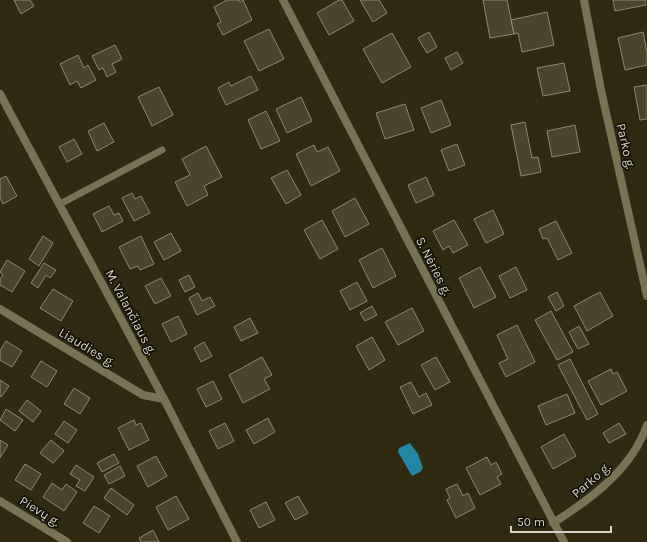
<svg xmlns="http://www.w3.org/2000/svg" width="647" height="542" font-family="Karla,sans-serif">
<rect width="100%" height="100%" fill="#2f2a11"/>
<!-- water -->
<path fill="#2386a4" d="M410,443L418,454L423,468L420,472L412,476L398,452L399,448Z"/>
<!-- building -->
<path fill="#49442b" stroke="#8d876c" d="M14,0H30L34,6L21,14Z
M227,0H239L240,2L243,0L252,20L223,35L217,24L221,22L214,7Z
M339,0H342L354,21L329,35L317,13Z
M360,0H379L387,13L373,22Z
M483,0H507L514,34L490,38Z
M613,0H645L646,5L615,11Z
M547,12L554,45L522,52L518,33L514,34L511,20Z
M269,29L284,59L259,71L244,41Z
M429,32L437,47L427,53L418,38Z
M643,32L647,52V65L625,70L618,38Z
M392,33L411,67L382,83L363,49Z
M115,45L122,59L112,64L116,72L107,77L103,68L99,70L92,56Z
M457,52L463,63L451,70L445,58Z
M78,55L84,68L88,65L96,80L81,88L77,81L70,85L60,64Z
M564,63L570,91L543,96L537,68Z
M251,76L258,90L226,105L218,88L229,82L231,86Z
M647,85V119L640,120L634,87Z
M159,87L173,115L152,126L138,97Z
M301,97L312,121L287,133L276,109Z
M441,100L451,125L431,133L421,108Z
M405,104L414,130L385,139L376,113Z
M266,111L280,141L261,149L248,120Z
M525,122L532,158L538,157L541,172L521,176L511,125Z
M104,123L114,142L97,151L88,131Z
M575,125L580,152L552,157L547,131Z
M74,139L82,154L67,162L59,147Z
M457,144L465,165L449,171L441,150Z
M314,145L317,152L328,147L340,171L311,186L296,154Z
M206,146L222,177L204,186L208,195L187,206L175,182L190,175L182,159Z
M287,170L301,195L286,204L271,178Z
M6,176L17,196L3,204L0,198V179Z
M426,177L434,195L416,203L408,185Z
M132,193L135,199L141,196L150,213L134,221L122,198Z
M355,198L369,224L345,237L332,211Z
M109,206L114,215L119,213L123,221L102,232L93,214Z
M493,210L504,234L486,243L474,219Z
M322,220L338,249L320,259L304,230Z
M454,220L468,245L453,253L449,246L443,250L433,231Z
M556,221L572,253L558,260L547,238L543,239L539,229Z
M171,233L181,251L164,260L154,242Z
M43,236L53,243L39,266L29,259Z
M141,236L154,264L140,270L138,266L130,269L119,247Z
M382,248L396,276L373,288L359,260Z
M7,260L25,271L12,292L0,285V279L3,275L0,272Z
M44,263L56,270L50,278L46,275L38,288L31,283Z
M480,267L496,297L474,308L459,278Z
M516,267L527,290L510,298L499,276Z
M189,275L195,287L185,292L179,280Z
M161,278L171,296L155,304L145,286Z
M357,282L367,301L350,310L340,291Z
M53,289L73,301L61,321L40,308Z
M557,292L564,306L556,311L548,297Z
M600,292L613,316L587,331L574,306Z
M198,293L202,301L210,297L215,306L197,315L189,298Z
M372,306L377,315L365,321L360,313Z
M412,308L424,331L398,345L385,322Z
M551,311L573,352L557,360L535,320Z
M178,316L187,334L171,342L162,324Z
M250,318L258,333L241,341L234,327Z
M517,325L535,362L506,377L499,363L508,359L497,335Z
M579,326L589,344L578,349L569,332Z
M372,337L385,360L369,370L356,346Z
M6,341L22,351L12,367L0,360V351Z
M204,342L212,356L201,362L194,348Z
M262,357L272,375L264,379L270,389L243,403L229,375Z
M436,357L450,382L435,390L421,365Z
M570,359L598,414L587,420L558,365Z
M41,361L57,371L47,387L31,377Z
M611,369L613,374L617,372L627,391L601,405L588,381Z
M0,380L9,386L1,397L0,396Z
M213,381L222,399L206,407L197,389Z
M411,382L419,397L426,393L432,405L413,414L400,387Z
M74,388L90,398L80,414L64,404Z
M567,394L575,413L546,425L538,406Z
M27,400L41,411L33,422L19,411Z
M6,409L23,420L15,431L0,420Z
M268,418L275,432L254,444L246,430Z
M134,420L136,425L141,423L149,440L129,450L118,428Z
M64,421L77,430L68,443L55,434Z
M225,423L234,441L218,449L209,431Z
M619,423L626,434L609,443L603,433Z
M564,434L576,456L553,469L541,447Z
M0,440L8,445L0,458Z
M51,440L64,451L53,463L40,453Z
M114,454L119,463L102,472L97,463Z
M156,456L167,476L148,487L137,466Z
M487,457L491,465L496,462L502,474L497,477L501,484L480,495L466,468Z
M25,464L41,474L31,490L15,480Z
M76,465L94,477L85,491L76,486L80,480L70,474Z
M120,466L125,476L109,484L104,475Z
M52,483L62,490L66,484L77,492L64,511L43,497Z
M457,484L463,496L468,493L475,508L456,518L447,500L450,498L446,489Z
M111,488L134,505L127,515L104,498Z
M176,496L189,519L168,530L156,507Z
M298,496L308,513L295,520L285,503Z
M266,502L275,520L259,528L250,510Z
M94,506L110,516L99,533L83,523Z
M153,530L159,542H141L139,538Z"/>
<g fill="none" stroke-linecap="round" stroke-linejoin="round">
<!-- lane -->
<path stroke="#787355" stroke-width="7" d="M60,204L162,150"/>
<!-- street -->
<path stroke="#787355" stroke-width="8" d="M283,0L564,542
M584,0L601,90L647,296
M0,94L164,399L237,542
M0,309L143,395L164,399
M0,501L67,542
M553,523C591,499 632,469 647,425"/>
</g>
<g text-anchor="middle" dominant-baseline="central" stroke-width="3.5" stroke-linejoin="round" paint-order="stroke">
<!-- street labels -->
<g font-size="13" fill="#d5d2c4" stroke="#141208">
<text transform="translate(626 146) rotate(77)">Parko g.</text>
<text transform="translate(434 266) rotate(63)">S. Nėries g.</text>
<text transform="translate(131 312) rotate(62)">M. Valančiaus g.</text>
<text transform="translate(87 347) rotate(31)">Liaudies g.</text>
<text transform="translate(591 480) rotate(-41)">Parko g.</text>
<text transform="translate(40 511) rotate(32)">Pievų g.</text>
</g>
</g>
<!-- scale -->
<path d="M511 526v6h100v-6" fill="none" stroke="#d5d2c4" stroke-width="2"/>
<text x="517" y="526" font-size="12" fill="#d5d2c4" stroke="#141208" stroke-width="3" paint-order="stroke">50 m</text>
</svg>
